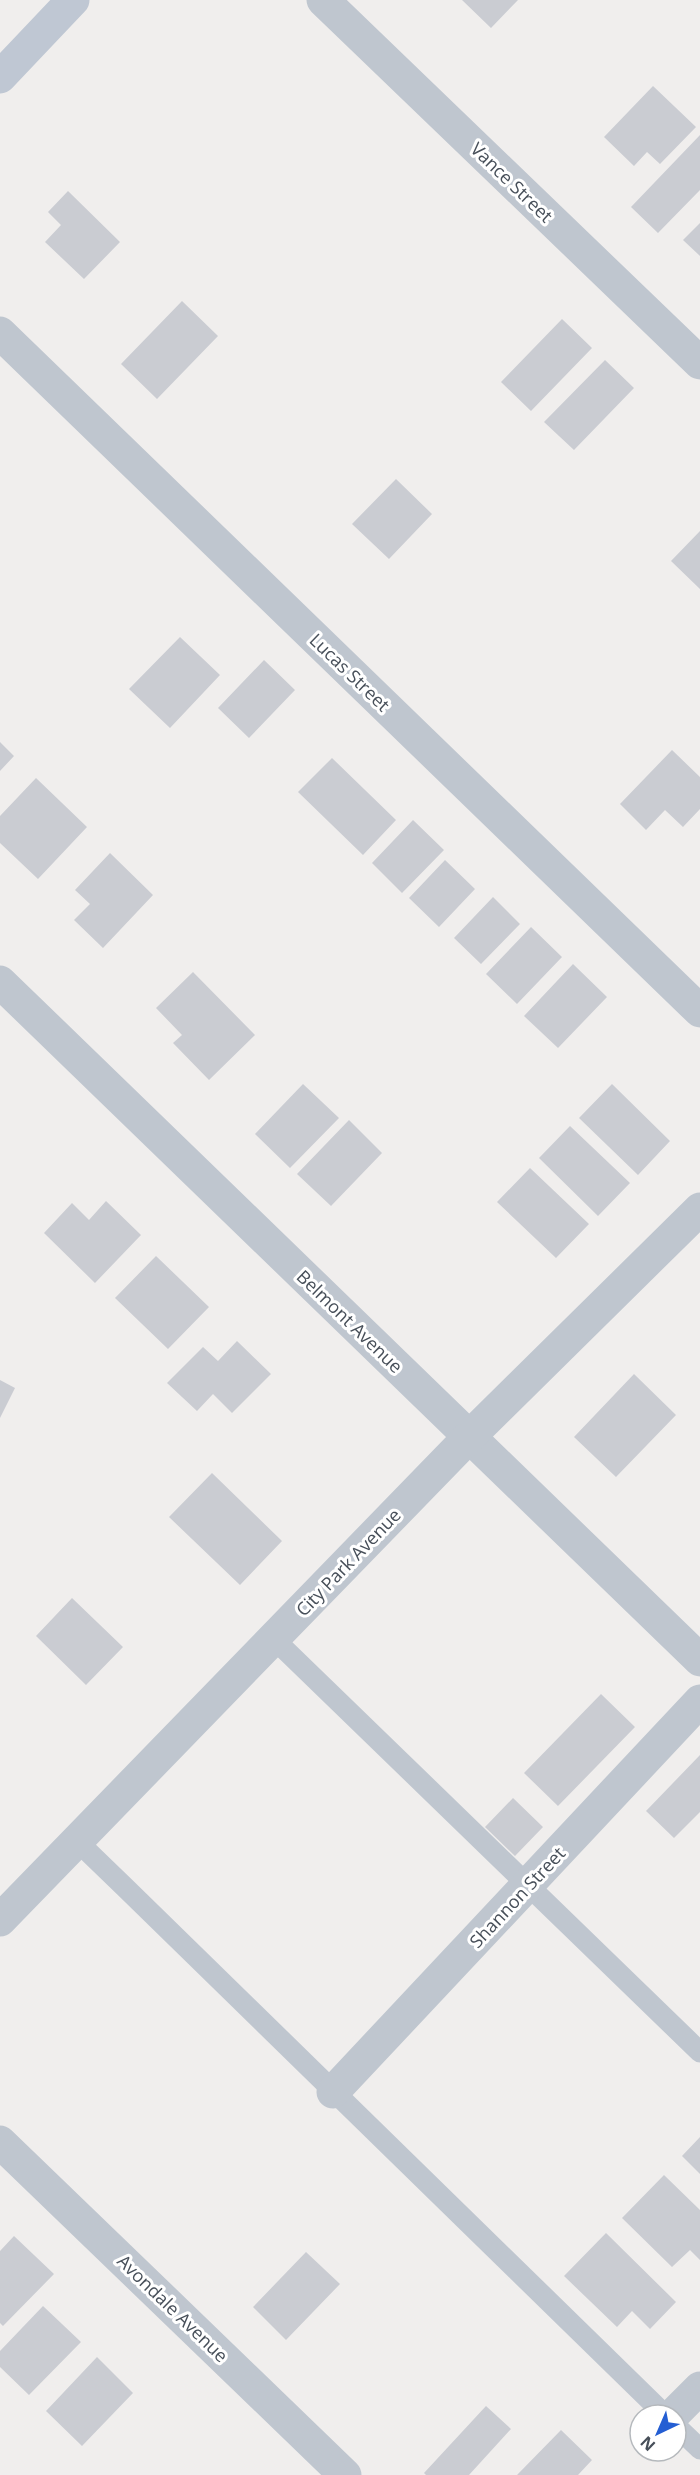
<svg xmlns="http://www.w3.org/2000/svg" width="700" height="2475" font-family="'Open Sans',sans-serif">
<rect width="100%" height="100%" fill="#f0eeed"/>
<!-- building -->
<path fill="#caccd2" d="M462,0H518L491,28Z
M653,86L696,127L660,164L647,152L634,166L604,137Z
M700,135V190L658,233L631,207Z
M68,191L120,242L84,279L45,242L61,225L48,212Z
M700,223V256L683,240Z
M182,301L218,336L157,399L121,364Z
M562,319L592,348L531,411L501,382Z
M605,360L634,388L574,450L544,422Z
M396,479L432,514L389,559L352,524Z
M700,531V589L671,561Z
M180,637L220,675L170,728L129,689Z
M264,660L295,690L249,738L218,708Z
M0,742L14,756L0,771Z
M672,750L700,777V809L683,827L665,810L646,830L620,804Z
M332,758L396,820L363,855L298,792Z
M36,778L87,827L38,879L0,843V816Z
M413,820L444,850L402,893L372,863Z
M110,853L153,895L103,948L74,920L90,904L75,890Z
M445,860L475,889L439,927L409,898Z
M493,897L520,924L481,964L454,938Z
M531,927L562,957L517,1004L486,974Z
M573,964L607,997L558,1048L524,1016Z
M193,972L255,1035L209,1080L173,1043L182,1035L156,1008Z
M303,1084L339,1118L290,1168L255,1134Z
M612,1084L670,1141L638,1175L579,1118Z
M349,1120L382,1153L331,1206L297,1174Z
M570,1126L630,1183L598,1216L539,1158Z
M530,1168L589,1224L556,1258L497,1202Z
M106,1201L141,1235L95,1283L44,1233L72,1203L89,1220Z
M156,1256L209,1307L168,1349L115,1298Z
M237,1341L271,1374L232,1413L213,1394L197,1411L167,1383L203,1347L218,1361Z
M634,1374L676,1415L616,1477L574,1437Z
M0,1380L15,1388L0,1418Z
M212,1473L282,1541L240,1585L169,1517Z
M72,1598L123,1647L86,1685L36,1636Z
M601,1694L635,1727L558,1806L524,1773Z
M700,1755V1812L674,1838L646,1811Z
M513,1798L543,1827L515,1856L485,1827Z
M700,2137V2174L682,2156Z
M664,2175L700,2210V2260L690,2250L672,2267L622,2218Z
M606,2233L676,2302L650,2329L632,2311L617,2327L564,2276Z
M14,2236L54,2274L3,2326L0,2323V2251Z
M306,2252L340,2284L286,2340L253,2307Z
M43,2306L81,2342L29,2395L0,2367V2351Z
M97,2357L133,2393L82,2446L46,2411Z
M486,2406L511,2429L469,2475H426L424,2473Z
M561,2430L592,2460L578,2475H517Z"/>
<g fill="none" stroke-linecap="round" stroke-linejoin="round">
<!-- service -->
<path stroke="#bfc6cf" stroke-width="21" d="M274,1639L700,2052
M77,1841C274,2031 468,2224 665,2415
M676,2426L700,2449"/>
<!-- minor -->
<path stroke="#bfc6cf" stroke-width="33" d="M323,0L700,363
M0,333L700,1011
M0,982L700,1660
M333,2092L700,1701
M0,2142L345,2475
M673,2415L700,2388"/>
<!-- tertiary -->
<path stroke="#bfc6cf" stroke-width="33" d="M0,1920L470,1436L700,1209"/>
<!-- secondary -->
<path stroke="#bfc7d3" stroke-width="33" d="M0,77L73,0"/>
</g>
<g text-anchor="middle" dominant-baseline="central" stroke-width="6" stroke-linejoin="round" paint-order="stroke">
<!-- street labels -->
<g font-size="18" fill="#474f59" stroke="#fff">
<text transform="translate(512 182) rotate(44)">Vance Street</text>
<text transform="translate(350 672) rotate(44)">Lucas Street</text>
<text transform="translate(350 1321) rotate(44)">Belmont Avenue</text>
<text transform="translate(348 1562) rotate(-46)">City Park Avenue</text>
<text transform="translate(517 1897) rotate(-47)">Shannon Street</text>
<text transform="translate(173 2308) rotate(44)">Avondale Avenue</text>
</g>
</g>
<!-- north arrow -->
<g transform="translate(658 2433) rotate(224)"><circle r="28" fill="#ffffff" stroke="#b5b9bd" stroke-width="1.5"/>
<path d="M0-4.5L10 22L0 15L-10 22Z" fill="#245ed3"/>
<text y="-9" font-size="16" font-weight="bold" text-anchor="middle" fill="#474f59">N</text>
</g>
</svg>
